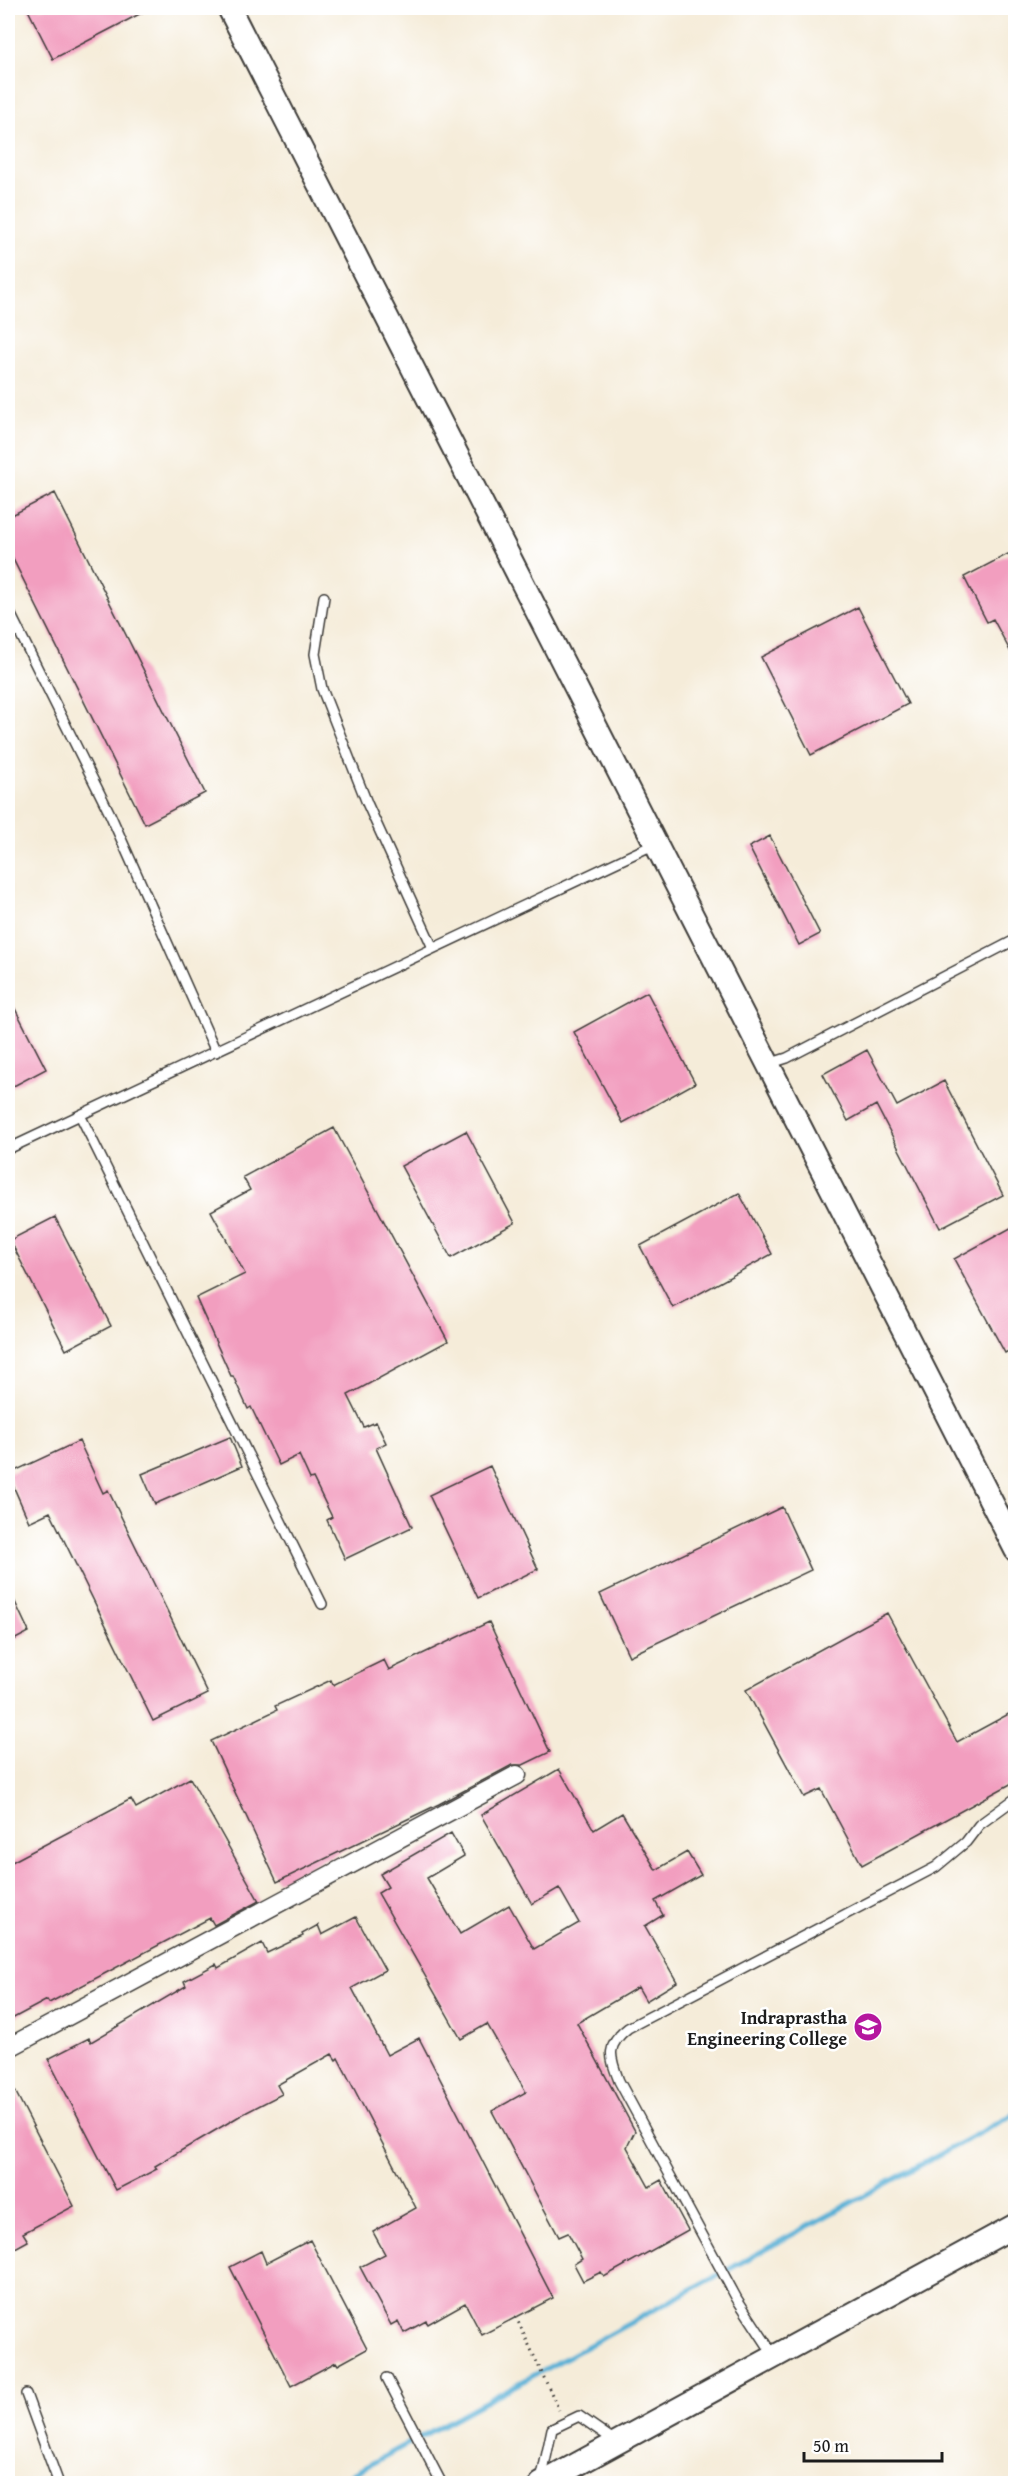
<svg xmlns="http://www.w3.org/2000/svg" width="1023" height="2491" font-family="'Gentium Book Plus',serif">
<rect width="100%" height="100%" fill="#fff"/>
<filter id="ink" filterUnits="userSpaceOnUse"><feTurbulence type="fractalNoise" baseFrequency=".0167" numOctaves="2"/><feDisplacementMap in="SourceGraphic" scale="12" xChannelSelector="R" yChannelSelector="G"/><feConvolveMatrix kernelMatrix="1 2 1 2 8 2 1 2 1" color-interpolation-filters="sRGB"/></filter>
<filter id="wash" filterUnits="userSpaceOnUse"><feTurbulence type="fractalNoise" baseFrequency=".008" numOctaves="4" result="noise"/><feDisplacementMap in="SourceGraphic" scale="24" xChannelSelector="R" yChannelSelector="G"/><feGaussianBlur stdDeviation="1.35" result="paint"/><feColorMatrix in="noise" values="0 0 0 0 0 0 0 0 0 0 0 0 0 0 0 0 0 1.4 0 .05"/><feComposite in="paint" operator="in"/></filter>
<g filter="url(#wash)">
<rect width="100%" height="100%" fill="#f5ecd9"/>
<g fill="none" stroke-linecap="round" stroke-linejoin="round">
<!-- stream -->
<path stroke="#59b0d6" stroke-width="5" d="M334,2484L1016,2113"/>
</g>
<g id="blocks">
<!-- building -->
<path fill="#f29ebf" d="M27,8H151L53,59Z
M55,493L205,793L145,824L8,549V517Z
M1008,554L1016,568V662L993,619L987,622L964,577Z
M858,607L908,704L811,755L761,657Z
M770,836L820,934L799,945L749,847Z
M647,992L695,1083L623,1123L574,1032Z
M8,995L46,1069L8,1089Z
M867,1050L897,1106L944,1081L1003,1195L940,1228L876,1105L848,1121L823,1074Z
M334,1128L448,1341L348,1395L364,1427L376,1422L386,1443L376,1448L412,1527L345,1559L327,1520L332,1517L313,1478L310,1479L299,1455L279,1465L251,1407L248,1409L233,1376H231L196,1298L245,1274L211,1211L250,1190L243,1177Z
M466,1131L515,1223L451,1258L401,1166Z
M739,1193L772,1254L673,1308L640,1246Z
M55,1217L111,1326L66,1350L10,1240Z
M1016,1225V1347L1005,1353L954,1259Z
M230,1437L242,1466L155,1504L142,1474Z
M79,1441L103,1493L108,1490L208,1694L153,1721L50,1512L29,1522L8,1474Z
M490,1466L538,1569L478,1598L429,1495Z
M782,1507L811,1570L629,1656L600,1594Z
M8,1587L29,1632L8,1643Z
M887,1613L957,1742L1016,1710V1781L862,1865L821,1789L804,1797L746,1690Z
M489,1622L550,1752L523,1765H512L439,1804L277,1882L211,1741L277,1710L275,1706L331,1680L333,1685L384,1660L389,1670Z
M559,1769L594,1830L622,1813L656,1870L687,1852L701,1875L655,1901L663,1915L645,1926L677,1982L646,2001L638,1987L577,2023L635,2131L627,2147L649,2187L661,2180L688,2230L604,2277L601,2272L583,2281L574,2264L582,2259L568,2233L559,2237L492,2111L526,2092L487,2024L461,2039L378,1893L388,1887L380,1874L451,1833L464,1856L427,1878L460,1934L509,1905L534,1949L579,1923L559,1888L532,1904L481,1815Z
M190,1778L259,1901L214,1925L210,1918L49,2003L47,2000L8,2021V1864L131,1799L136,1808Z
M356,1917L385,1970L352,1988L387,2055L419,2038L553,2298L482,2335L465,2303L428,2324L426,2321L404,2333L398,2321L391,2325L360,2267L385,2254L373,2232L416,2208L338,2058L336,2060L332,2054L277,2085L282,2094L243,2114L155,2166L157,2169L116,2190L48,2059L89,2038L91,2042L186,1986L184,1981L216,1964L218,1968L262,1943L267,1953L303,1936L302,1934L318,1925L322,1935Z
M8,2077L74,2206L23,2233L28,2241L8,2252Z
M310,2240L367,2349L338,2365L336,2362L291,2386L230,2267L261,2251L266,2263Z"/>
</g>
</g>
<g filter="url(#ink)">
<use href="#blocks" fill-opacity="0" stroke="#3d3b38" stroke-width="1.5"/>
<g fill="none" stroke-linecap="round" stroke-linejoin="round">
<!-- service casing -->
<g stroke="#3d3b38" stroke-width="12">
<path id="service" d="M324,597L315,654L322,689L367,803L433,948
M8,609L110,814L216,1052
M768,1064L787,1058L1011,942
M80,1115L322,1604
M8,1149L655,844
M775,2357L737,2299L619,2081C610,2057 605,2046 628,2028L936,1867L966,1842L979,1825L1016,1798
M387,2378L442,2484
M26,2394L59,2484
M541,2481L552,2429L579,2416L615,2441"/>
</g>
<!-- minor casing -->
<g stroke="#3d3b38" stroke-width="21">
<path id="minor" d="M8,2048L517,1775"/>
</g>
<!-- tertiary casing -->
<g stroke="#3d3b38" stroke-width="26">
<path id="tertiary" d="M229,8L1016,1550
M541,2484L1016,2225"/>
</g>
<!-- path -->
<path stroke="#3d3b38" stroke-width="3" stroke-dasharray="1.5 4.5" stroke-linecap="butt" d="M516,2317L559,2410"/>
<!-- service -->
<use href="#service" stroke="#fff" stroke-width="9"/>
<!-- minor -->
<use href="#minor" stroke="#fff" stroke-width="18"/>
<!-- tertiary -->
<use href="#tertiary" stroke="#fff" stroke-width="22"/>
</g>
</g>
<!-- icons -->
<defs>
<g id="university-disc" transform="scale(1.5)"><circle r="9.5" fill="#b5179e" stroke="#fff"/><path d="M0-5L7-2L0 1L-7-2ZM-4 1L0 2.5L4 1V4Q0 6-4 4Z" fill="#fff"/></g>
</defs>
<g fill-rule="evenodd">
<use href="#university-disc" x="868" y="2027"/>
</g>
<g text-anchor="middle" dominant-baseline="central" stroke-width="5" stroke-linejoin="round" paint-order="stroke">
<!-- poi labels -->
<g font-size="18" font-weight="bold" fill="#1c1c1c" stroke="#fff" text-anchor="end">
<text x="847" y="2017">Indraprastha<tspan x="847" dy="21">Engineering College</tspan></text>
</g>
</g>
<!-- margin -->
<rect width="1023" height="2491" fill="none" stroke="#fff" stroke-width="30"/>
<!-- scale -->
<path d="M804 2452v9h138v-9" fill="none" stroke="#1c1c1c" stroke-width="3"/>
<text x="813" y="2452" font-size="18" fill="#1c1c1c" stroke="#ffffff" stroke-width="4.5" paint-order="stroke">50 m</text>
</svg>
